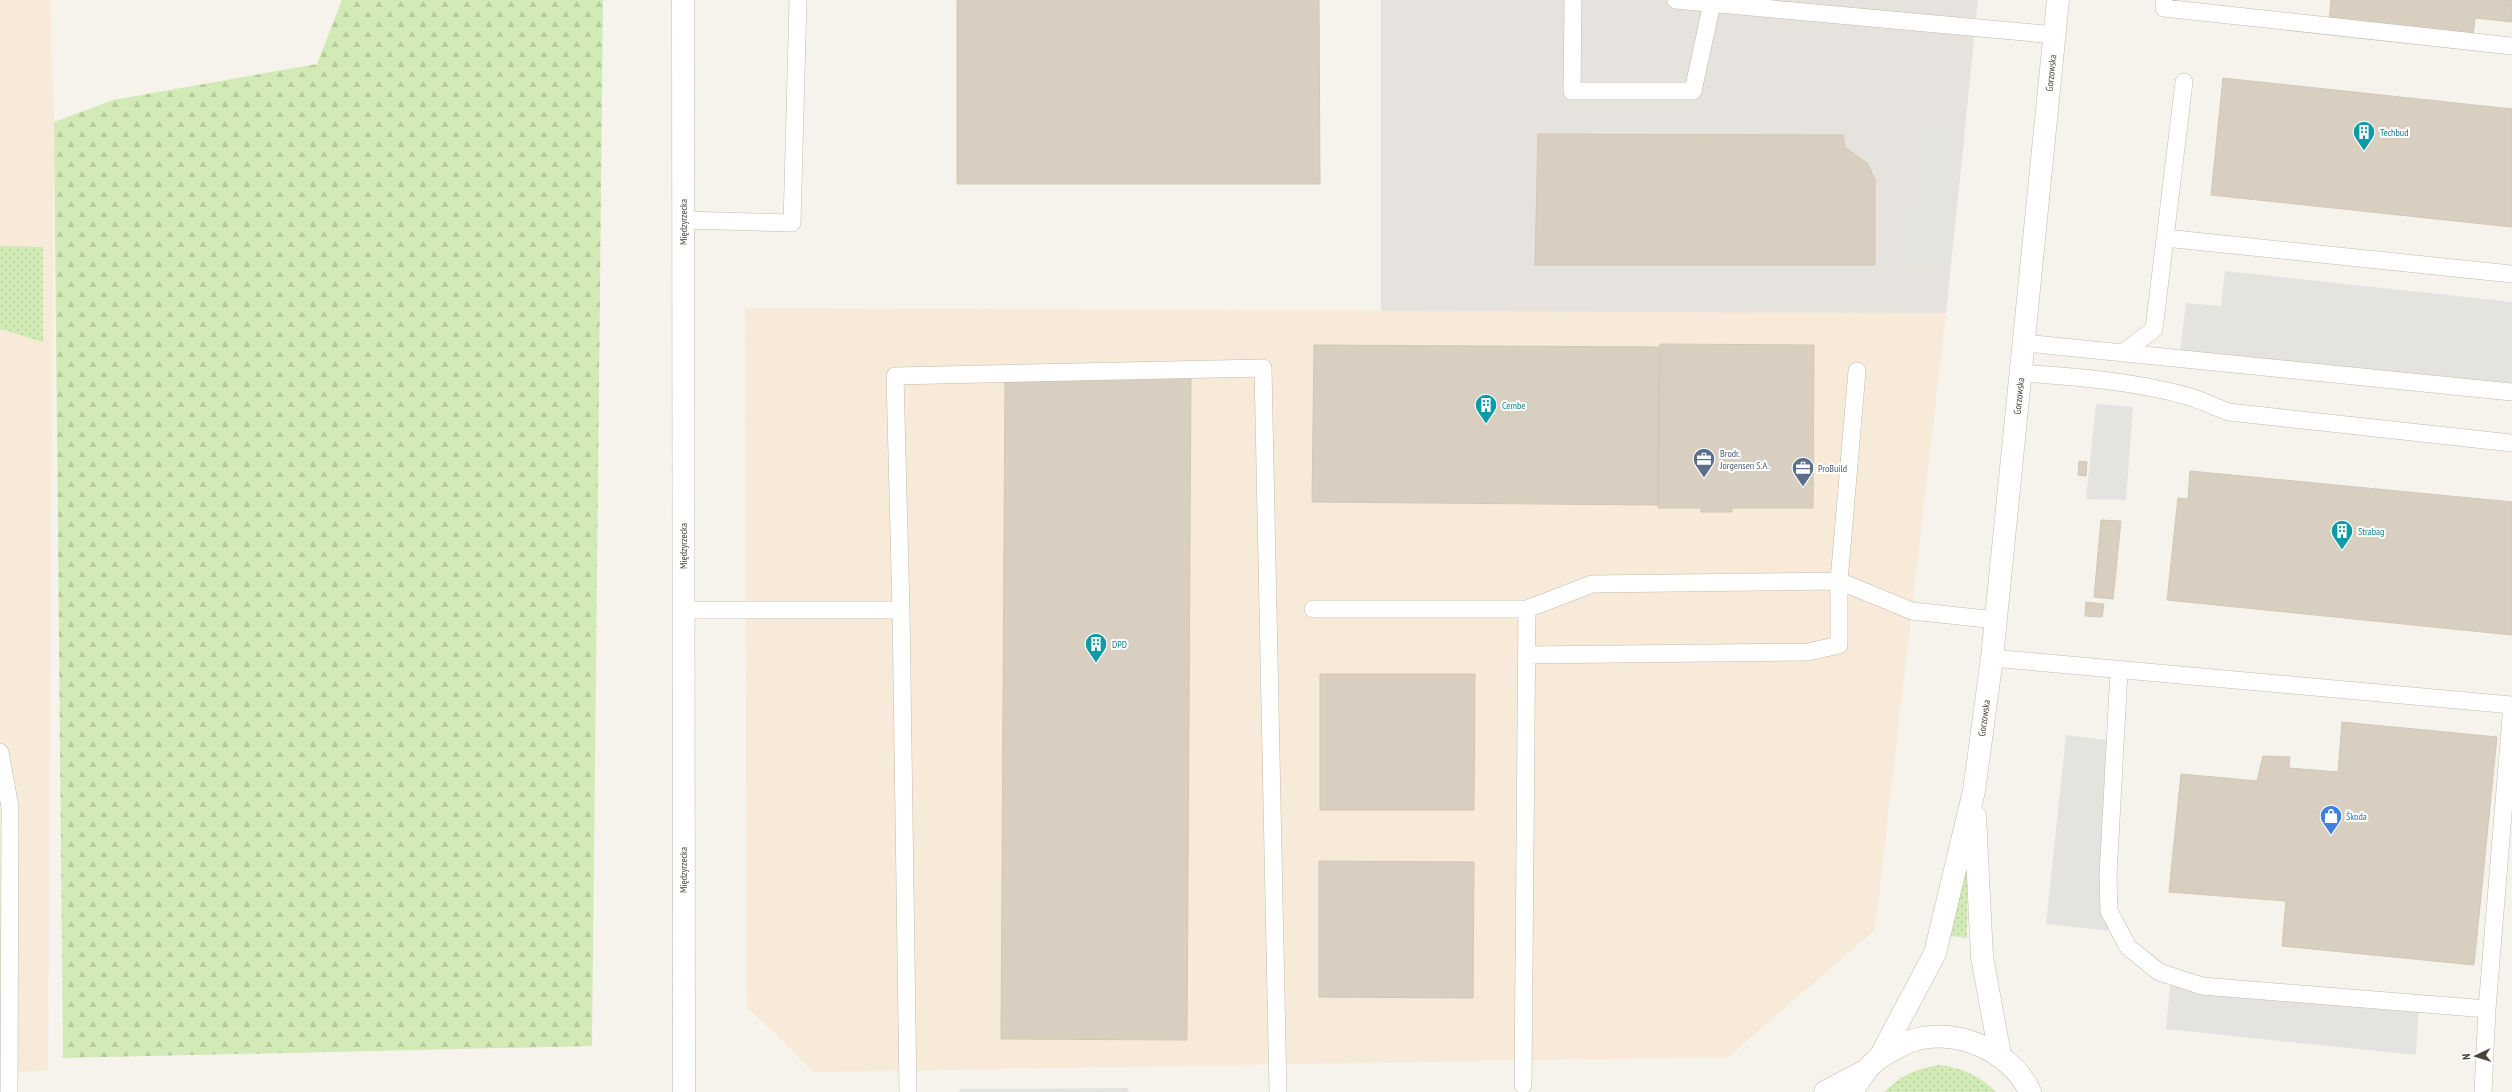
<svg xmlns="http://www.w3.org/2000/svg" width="2512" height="1092" font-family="'PT Sans Narrow',sans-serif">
<defs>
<pattern id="grass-dots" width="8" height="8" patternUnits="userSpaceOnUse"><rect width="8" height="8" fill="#d2eab5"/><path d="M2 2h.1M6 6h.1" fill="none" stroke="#b6ca9c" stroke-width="1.8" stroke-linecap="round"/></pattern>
<pattern id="forest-firs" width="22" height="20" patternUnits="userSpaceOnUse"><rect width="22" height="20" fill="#d2eab5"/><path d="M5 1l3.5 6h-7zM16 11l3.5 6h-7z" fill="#b6ca9c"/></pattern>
</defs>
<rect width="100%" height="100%" fill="#f6f3ec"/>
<!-- commercial -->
<path fill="#f7ead8" d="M0,0H50L54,122L48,1070L0,1074Z
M745,308L1946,313L1875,930L1728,1057L814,1072L747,1007Z"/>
<!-- industrial -->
<path fill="#e6e2dd" d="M1381,0H1978L1946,313L1381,311Z"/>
<!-- grass -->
<path fill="url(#grass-dots)" d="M0,246L43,247V342L0,329Z
M1968,845L1967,938L1950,936Z
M1941,1065C1964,1069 1979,1075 1996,1092H1884C1902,1075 1916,1068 1941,1065Z"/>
<!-- forest -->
<path fill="url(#forest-firs)" d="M342,0H603L592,1046L63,1058L54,122L113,100L317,64Z"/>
<!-- parking -->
<path fill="#e5e3e0" d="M1915,125L1965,132L1950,269L1901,262Z
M2225,271L2512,302V392L2179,359L2186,303L2221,306Z
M2096,404L2133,407L2126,500L2086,499Z
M2066,735L2115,741L2108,876L2120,932L2046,924Z
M2171,976L2419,1004L2416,1055L2166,1029Z
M1127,1088L1130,1092H958L960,1089Z"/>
<!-- building -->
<path fill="#d8cfc1" stroke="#d3c7b4" d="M957,0H1319L1320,184H957Z
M2331,0H2512V22L2475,18L2473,36L2329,21Z
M2223,78L2512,109V227L2211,195Z
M1538,134L1843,135L1845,147L1868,164L1875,180V265H1535Z
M1660,344L1814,345L1813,508H1732V512H1701V508H1658Z
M1314,345L1659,347L1658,505L1312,502Z
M1005,374L1191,375L1187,1040L1001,1039Z
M2079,461L2087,462L2086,476L2078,475Z
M2190,471L2512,502V635L2167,600L2178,498L2188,499Z
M2101,520L2121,521L2113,599L2094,597Z
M2086,602L2104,604L2102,617L2085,616Z
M1320,674H1475L1474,810H1320Z
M2342,722L2497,737L2474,965L2282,946L2286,901L2169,892L2181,774L2257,781L2263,756L2290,757L2289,768L2338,772Z
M1319,861L1474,862L1473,998L1319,997Z"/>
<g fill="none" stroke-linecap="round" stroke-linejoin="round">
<!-- service casing -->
<g stroke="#c2bbae" stroke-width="18">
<path id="service" d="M1573,0L1572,91H1693L1712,3
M1676,0L2055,35
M2164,0V8L2512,46
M683,220L792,223L798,0
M2165,238L2512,274
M2024,343L2512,392
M2123,353L2154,329L2184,82
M2021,373C2077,377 2133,381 2187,396C2201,400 2215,407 2229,412L2512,443
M1313,609H1527L1592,584L1839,581L1912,611L1996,620
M683,610H901
M1526,655L1808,652L1839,645V581L1857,371
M1992,658L2512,705L2487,1009L2483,1092
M2119,671L2108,876L2109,911L2128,947L2159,972L2202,986L2487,1009
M0,752L10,807L9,1092
M1523,1085L1527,609
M908,1092L901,610L895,376L1263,368L1278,1092"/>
</g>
<!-- minor casing -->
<g stroke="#c2bbae" stroke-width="23">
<path id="minor" d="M683,0L684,1092
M1975,816L1982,957L2000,1055
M1880,1057L1935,953L1974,791L1992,658L2058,0
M1825,1092L1865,1071
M1852,1092C1860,1079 1868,1065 1881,1057C1890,1051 1901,1045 1911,1041C1954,1026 2011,1050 2030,1092"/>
</g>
<!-- service -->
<use href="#service" stroke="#fff" stroke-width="17"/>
<!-- minor -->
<use href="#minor" stroke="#fff" stroke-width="22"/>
</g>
<!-- icons -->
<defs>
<g id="building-pin" transform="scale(1.15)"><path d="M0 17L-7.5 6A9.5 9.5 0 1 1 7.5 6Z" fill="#0f9aa8" stroke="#fff"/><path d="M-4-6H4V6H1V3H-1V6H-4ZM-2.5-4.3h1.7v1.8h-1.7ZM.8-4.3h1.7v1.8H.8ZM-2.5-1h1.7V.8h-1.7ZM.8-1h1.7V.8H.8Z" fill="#fff"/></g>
<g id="office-pin" transform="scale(1.15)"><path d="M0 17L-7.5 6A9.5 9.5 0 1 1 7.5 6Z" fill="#5c6f8a" stroke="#fff"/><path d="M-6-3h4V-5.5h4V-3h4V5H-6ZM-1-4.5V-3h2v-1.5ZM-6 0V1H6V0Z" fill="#fff"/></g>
<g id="shop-pin" transform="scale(1.15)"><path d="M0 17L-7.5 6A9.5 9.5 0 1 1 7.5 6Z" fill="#3f7fe0" stroke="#fff"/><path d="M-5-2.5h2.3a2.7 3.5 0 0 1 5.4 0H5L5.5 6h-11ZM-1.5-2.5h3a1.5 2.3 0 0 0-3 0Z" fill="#fff"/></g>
</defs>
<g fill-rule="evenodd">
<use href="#building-pin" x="2364" y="132"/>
<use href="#building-pin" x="1486" y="405"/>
<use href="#office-pin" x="1704" y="459"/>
<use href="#office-pin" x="1803" y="468"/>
<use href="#building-pin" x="2342" y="531"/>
<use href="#building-pin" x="1096" y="644"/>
<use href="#shop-pin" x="2331" y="816"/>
</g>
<g text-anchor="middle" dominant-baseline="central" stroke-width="4" stroke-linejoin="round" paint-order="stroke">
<!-- street labels -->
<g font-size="10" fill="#4b4439" stroke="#fff">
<text transform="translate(2051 73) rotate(-84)">Gorzowska</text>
<text transform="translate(683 222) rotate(-90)">Międzyrzecka</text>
<text transform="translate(2019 396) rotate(-84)">Gorzowska</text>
<text transform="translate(683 546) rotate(-90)">Międzyrzecka</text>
<text transform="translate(1984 718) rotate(-82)">Gorzowska</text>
<text transform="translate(683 870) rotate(-90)">Międzyrzecka</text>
</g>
<!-- culture labels -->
<g font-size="10" fill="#0d838f" stroke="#fff" text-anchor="start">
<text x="2380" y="132">Techbud</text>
<text x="1502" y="405">Cembe</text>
<text x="2358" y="531">Strabag</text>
<text x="1112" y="644">DPD</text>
</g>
<!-- service labels -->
<g font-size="10" fill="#4e5e75" stroke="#fff" text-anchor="start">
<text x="1720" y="453">Brodr.<tspan x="1720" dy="12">Jorgensen S.A.</tspan></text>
<text x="1818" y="468">ProBuild</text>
</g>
<!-- shop labels -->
<g font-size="10" fill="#366cbe" stroke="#fff" text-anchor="start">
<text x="2346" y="816">Škoda</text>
</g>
</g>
<!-- north arrow -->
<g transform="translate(2476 1056) rotate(266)" stroke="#ffffff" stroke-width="3" paint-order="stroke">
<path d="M0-3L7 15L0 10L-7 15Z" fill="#4b4439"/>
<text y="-6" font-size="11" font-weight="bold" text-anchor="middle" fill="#4b4439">N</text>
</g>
</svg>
